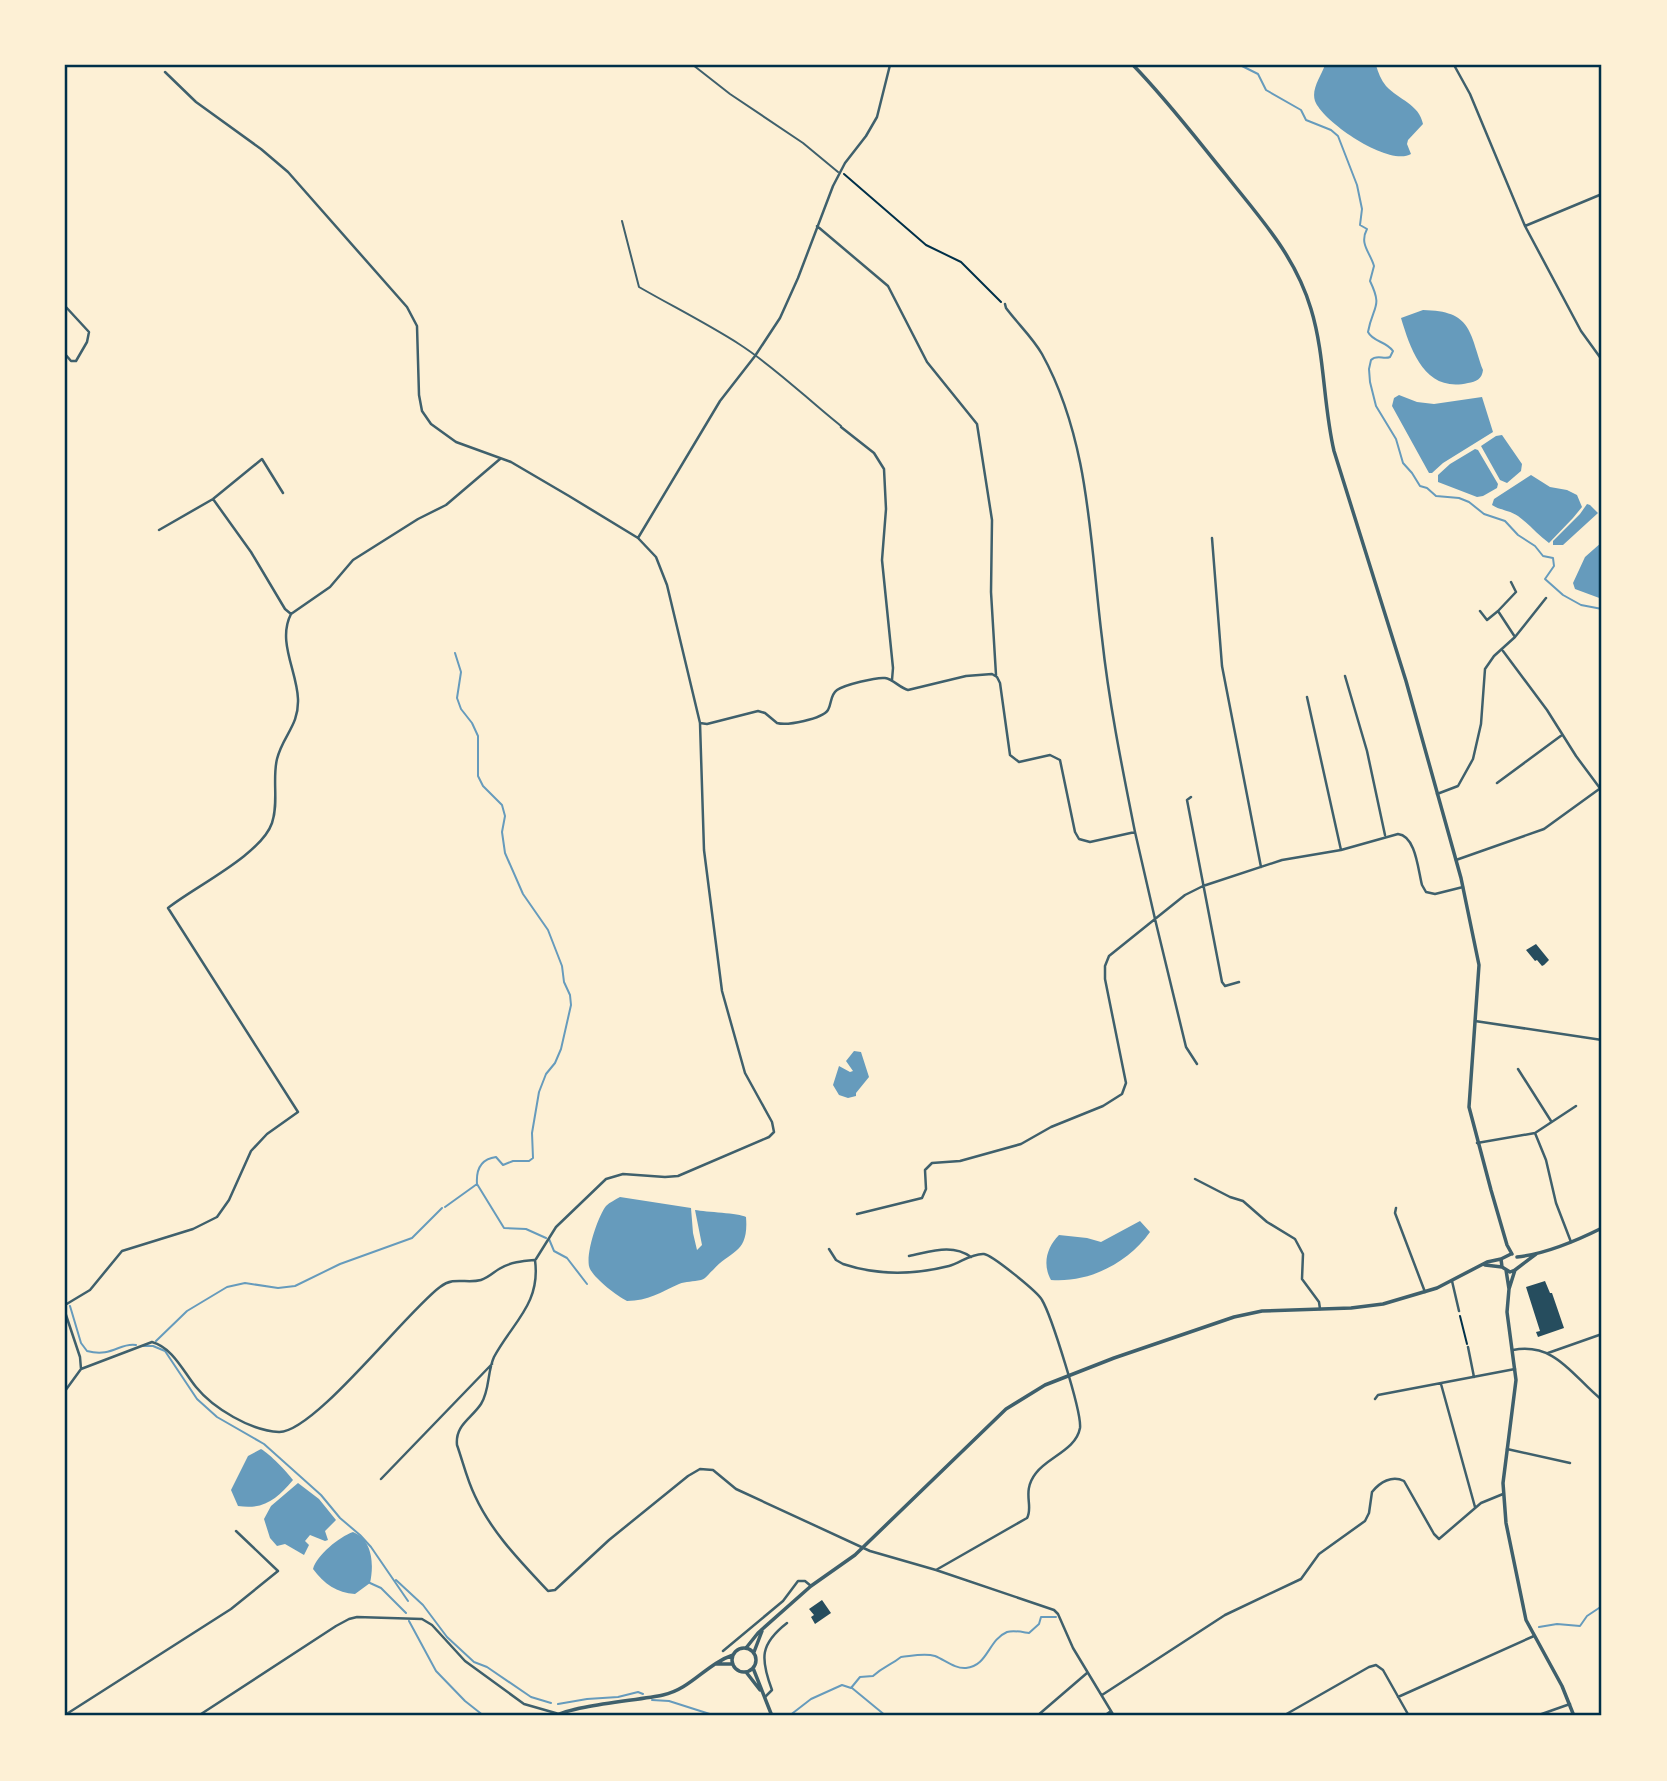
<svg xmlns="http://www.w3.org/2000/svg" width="1667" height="1781" font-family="Barlow,sans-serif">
<rect width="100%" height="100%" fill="#fdf0d5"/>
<!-- water -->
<path fill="#669bbc" d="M1325,65H1376C1378,72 1381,80 1386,86C1399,100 1419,104 1423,124L1408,140L1407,144L1411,154C1389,167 1323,122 1315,101C1311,89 1321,76 1325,65Z
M1423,310C1472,311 1469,331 1483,370C1482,379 1476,382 1468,383C1425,393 1411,351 1401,318Z
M1399,395L1417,402L1434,404L1482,397L1493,432L1443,463L1432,473H1429L1392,406L1394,398Z
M1502,435L1522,464L1521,471L1507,483L1500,480L1481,446L1496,436Z
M1475,449L1478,450L1498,484L1497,488L1483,496L1477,497L1438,482V475L1450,464Z
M1531,475L1550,487L1567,490L1577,495L1582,507L1573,518L1549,543C1538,535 1529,524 1518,516C1509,510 1499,510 1492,505L1494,499Z
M1587,504L1590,505L1598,513L1563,545H1553V541L1580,514Z
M1602,542V599L1575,589L1573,583L1585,557Z
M854,1051L861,1052L869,1077L856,1093V1096L848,1098L839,1095L833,1085L839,1066L850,1072L853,1071L846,1061Z
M620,1197L691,1208L693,1233L697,1250L702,1245L695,1210C706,1212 739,1213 746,1217C749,1254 731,1250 713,1270C708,1274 707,1278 701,1280C693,1282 686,1281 679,1284C661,1292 648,1301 627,1301C616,1295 596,1280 590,1269C584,1257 598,1216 606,1206C610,1202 615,1200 620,1197Z
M1140,1221L1150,1232C1128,1263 1089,1283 1051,1280C1042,1264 1047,1247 1059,1235L1087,1238L1101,1242Z
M261,1449C270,1454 286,1471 293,1480C277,1499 264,1510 238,1506L231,1490L248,1456Z
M298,1483L319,1499L336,1520L325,1531L328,1540L325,1541L310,1535L305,1541L309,1545L304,1555L285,1544L277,1546L270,1538L264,1519L271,1506Z
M353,1532C373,1540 374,1565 370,1583L355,1594C337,1593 324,1584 313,1569C317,1555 339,1537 353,1532Z"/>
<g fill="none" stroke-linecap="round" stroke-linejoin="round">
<!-- stream -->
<path stroke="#669bbc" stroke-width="2" d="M1240,65L1258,74L1266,90L1301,110L1306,120L1331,130L1338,136L1357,185L1362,209L1360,225L1367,229C1359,244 1370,252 1374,266L1370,281C1383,308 1373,305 1368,332C1373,342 1386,341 1393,351L1390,357C1384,360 1377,354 1371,360L1369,369L1370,382L1376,406L1396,439L1403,463L1412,473L1420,486L1427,488L1436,496L1459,498L1469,502L1484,514L1505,521L1518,535L1535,546L1543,556L1553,558L1554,566L1545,579L1563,595L1581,605L1602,609
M477,1184L504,1228L526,1229L546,1238
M445,1207L477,1184C476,1170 481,1159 496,1157L503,1165L513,1161H529L533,1158L532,1133L539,1092L546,1074L555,1063L561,1049L571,1005L570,995L564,982L562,966L548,930L523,894L505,853L502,832L505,816L502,805L483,786L478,776V736L472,723L461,709L457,698L461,672L455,653
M549,1239L554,1251L567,1258L587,1284
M65,1298L66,1299
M70,1306L81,1343L87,1351C112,1358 120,1342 136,1345
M156,1341L187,1311L227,1287L245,1283L278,1288L295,1286L340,1264L412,1238L442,1208
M143,1346H153L165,1351L197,1399L217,1417L264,1444L321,1495L340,1518L360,1535L371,1547L408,1601
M396,1580L423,1605L447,1637L474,1662L487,1667L531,1697L551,1703
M370,1583L381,1588L406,1613
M409,1621L436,1671L465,1701L484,1716
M1539,1627L1557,1624L1580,1626L1587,1616L1602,1606
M852,1688L886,1716
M652,1700L669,1701L716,1716
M558,1704L587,1699L618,1697L638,1692L643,1694
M789,1716L811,1699L842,1685L851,1688L860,1677L873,1676C884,1666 891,1665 901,1657C912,1656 924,1653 935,1656C945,1660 955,1669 966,1668C988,1666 988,1640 1007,1632C1014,1630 1022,1632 1029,1633L1039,1624L1041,1617H1056"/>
</g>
<!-- building -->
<path fill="#264d5e" d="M1536,944L1549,960L1544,965L1542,966L1537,960L1535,961L1526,950Z
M1545,1281L1550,1293H1552L1564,1328L1538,1337L1536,1332L1540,1331L1526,1287Z
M822,1600L831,1613L815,1624L811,1617L814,1615L809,1609Z"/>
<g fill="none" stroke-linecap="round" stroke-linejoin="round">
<!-- path -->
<path stroke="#003049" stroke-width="2" d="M844,174L926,245L961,262L1001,302
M1460,1316L1467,1344"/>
<!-- service -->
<path stroke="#3f606c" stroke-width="2" d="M693,65L730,94L803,143L838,172
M622,221L639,287C672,306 706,323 739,344C775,367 807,399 841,426"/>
<!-- minor -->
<path stroke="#3f606c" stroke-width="2.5" d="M1454,65L1470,94L1525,226L1581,331L1602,360
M165,72L196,102L261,149L288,172L407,307L417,326L419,395L422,411L431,424L456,442L511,462L569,496L638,538L656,557L667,585L700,723L707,724L758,711L765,713L777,723C787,726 822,719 828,710C832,703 830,695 837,690C844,685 876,677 885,678C893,679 900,688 908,690L966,676L992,674L997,677L1000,683L1010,755L1019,762L1050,755L1060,760L1075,832L1079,839L1090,842L1135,832L1155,919L1185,895L1203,886L1282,860L1341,850L1398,834C1416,836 1418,870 1422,885L1426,892L1435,894L1463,887
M817,226L888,286L927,362L977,424L992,520L991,592L996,675
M1525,226L1602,194
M1005,304L1006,308C1018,324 1033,338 1042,354C1090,441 1090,543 1102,638C1109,703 1122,767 1135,832
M65,306L89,332L87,342L76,361H71L65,354
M841,427L874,453L884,469L886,509L882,560L893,668L892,680
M213,499L251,552L285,609L291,614
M159,530L213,499L262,459L283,493
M638,538L720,401L755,356L780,318L798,278L833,186L845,163L866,136L877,117L890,65
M1212,538L1222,666L1261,867
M1511,582L1516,592L1498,611L1515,637
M1480,611L1487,620L1498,611
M1503,651L1547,710L1576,756L1602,791
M1345,676L1367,751L1385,835
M1307,697L1341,850
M1497,783L1562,735
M1437,794L1458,786L1473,759L1481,724L1485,669L1494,656L1515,637L1546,598
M1191,797L1187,800L1222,982L1225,986L1239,982
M1456,860L1544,829L1602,787
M1475,1021L1602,1040
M1518,1069L1551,1121
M1535,1133L1576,1106
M1477,1143L1535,1133L1546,1160L1556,1203L1571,1242
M1195,1179L1230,1197L1243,1201L1267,1222L1295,1239L1303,1254L1302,1279L1319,1302L1320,1309
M1396,1208L1395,1213L1425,1292
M857,1214L922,1198L926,1189L925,1170L932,1163L960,1161L1021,1144L1051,1127L1103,1106L1122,1094L1126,1083L1105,979V966L1109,956L1155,919L1186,1047L1197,1064
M829,1249L836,1260L843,1264C879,1276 913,1275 949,1266C960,1263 972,1253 984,1254C992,1255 1038,1292 1042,1300C1051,1315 1082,1412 1080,1428C1076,1450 1048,1457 1036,1473C1021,1492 1034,1506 1027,1518L936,1570
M909,1256C930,1252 952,1243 971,1257
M536,1259L556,1227L606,1179L623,1174L665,1177L678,1176L769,1137L774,1132L772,1122L745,1073L722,991L704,850L700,723
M1452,1281L1459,1311
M65,1305L90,1290L122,1251L193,1229L217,1217L229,1200L251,1151L267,1134L298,1112L168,908C194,887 261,855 272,823C279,803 272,779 277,759C283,735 299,726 298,699C297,671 277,641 291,614L330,587L353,560L418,519L446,505L500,459
M65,1312L80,1357L81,1369
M1468,1347L1474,1377
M1513,1350C1556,1342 1573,1377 1602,1400
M1548,1353L1602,1334
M1441,1384L1475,1507
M65,1391L81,1369L152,1342C173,1348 183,1371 196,1387C213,1408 251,1431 279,1432C314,1433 407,1311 440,1287C454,1276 466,1284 481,1280C488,1278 494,1272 499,1269C510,1262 523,1261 535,1260C541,1304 512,1323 494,1357C487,1372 490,1390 481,1404C471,1419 455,1425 457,1445C463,1462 467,1480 475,1496C492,1533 521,1562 548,1591L555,1590L609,1540L688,1476L700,1469L713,1470L736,1489L870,1551L936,1570L1054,1610L1058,1614L1073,1648L1114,1716
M1375,1399L1378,1395L1515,1369
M1507,1449L1570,1463
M381,1479L492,1364
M723,1651L783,1601L798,1581H805L811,1586
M1102,1695L1225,1615L1301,1579L1319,1554L1365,1521L1369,1513L1372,1492C1380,1482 1392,1475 1404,1481L1434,1534L1439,1539L1481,1503L1503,1494
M765,1697L772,1690C760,1658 760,1644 787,1623
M1398,1697L1534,1636
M65,1715L231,1609L278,1571L236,1531
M198,1716L336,1626L349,1619L357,1617L422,1619L432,1625L465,1661L524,1704L559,1714
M1037,1716L1087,1673
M1104,1716L1111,1711
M1283,1716L1369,1667L1376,1665L1383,1670L1409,1716
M1536,1716L1570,1704"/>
<!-- tertiary -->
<path stroke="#3f606c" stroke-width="3.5" d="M1133,65C1167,100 1195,137 1226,175C1260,218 1295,255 1311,309C1325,355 1323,404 1334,451L1406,681L1461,878L1479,965L1469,1107L1491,1190L1507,1245L1512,1254
M1517,1257C1546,1254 1576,1241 1602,1228
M1485,1265L1502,1267L1510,1272L1515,1270
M1502,1267L1501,1259L1511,1254
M1506,1270L1509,1289L1507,1312L1516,1380L1503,1483L1506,1523L1526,1620L1562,1686L1574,1716
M1509,1289L1515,1270L1536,1254
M732 1660a12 12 0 1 1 24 0a12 12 0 1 1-24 0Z
M746,1648L758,1633L811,1586L855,1555L1006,1409L1045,1385L1114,1358L1234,1317L1262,1311L1351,1308L1383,1304L1437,1288L1487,1262L1501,1259
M754,1652L762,1631
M716,1664H733
M753,1668L772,1716
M746,1672L760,1690
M556,1716C569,1706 641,1700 663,1695C691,1689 706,1664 733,1655"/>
</g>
<!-- border -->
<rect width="1667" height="1781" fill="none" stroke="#fdf0d5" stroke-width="133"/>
<rect x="66" y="66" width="1534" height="1648" fill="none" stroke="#003049" stroke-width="2.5"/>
</svg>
